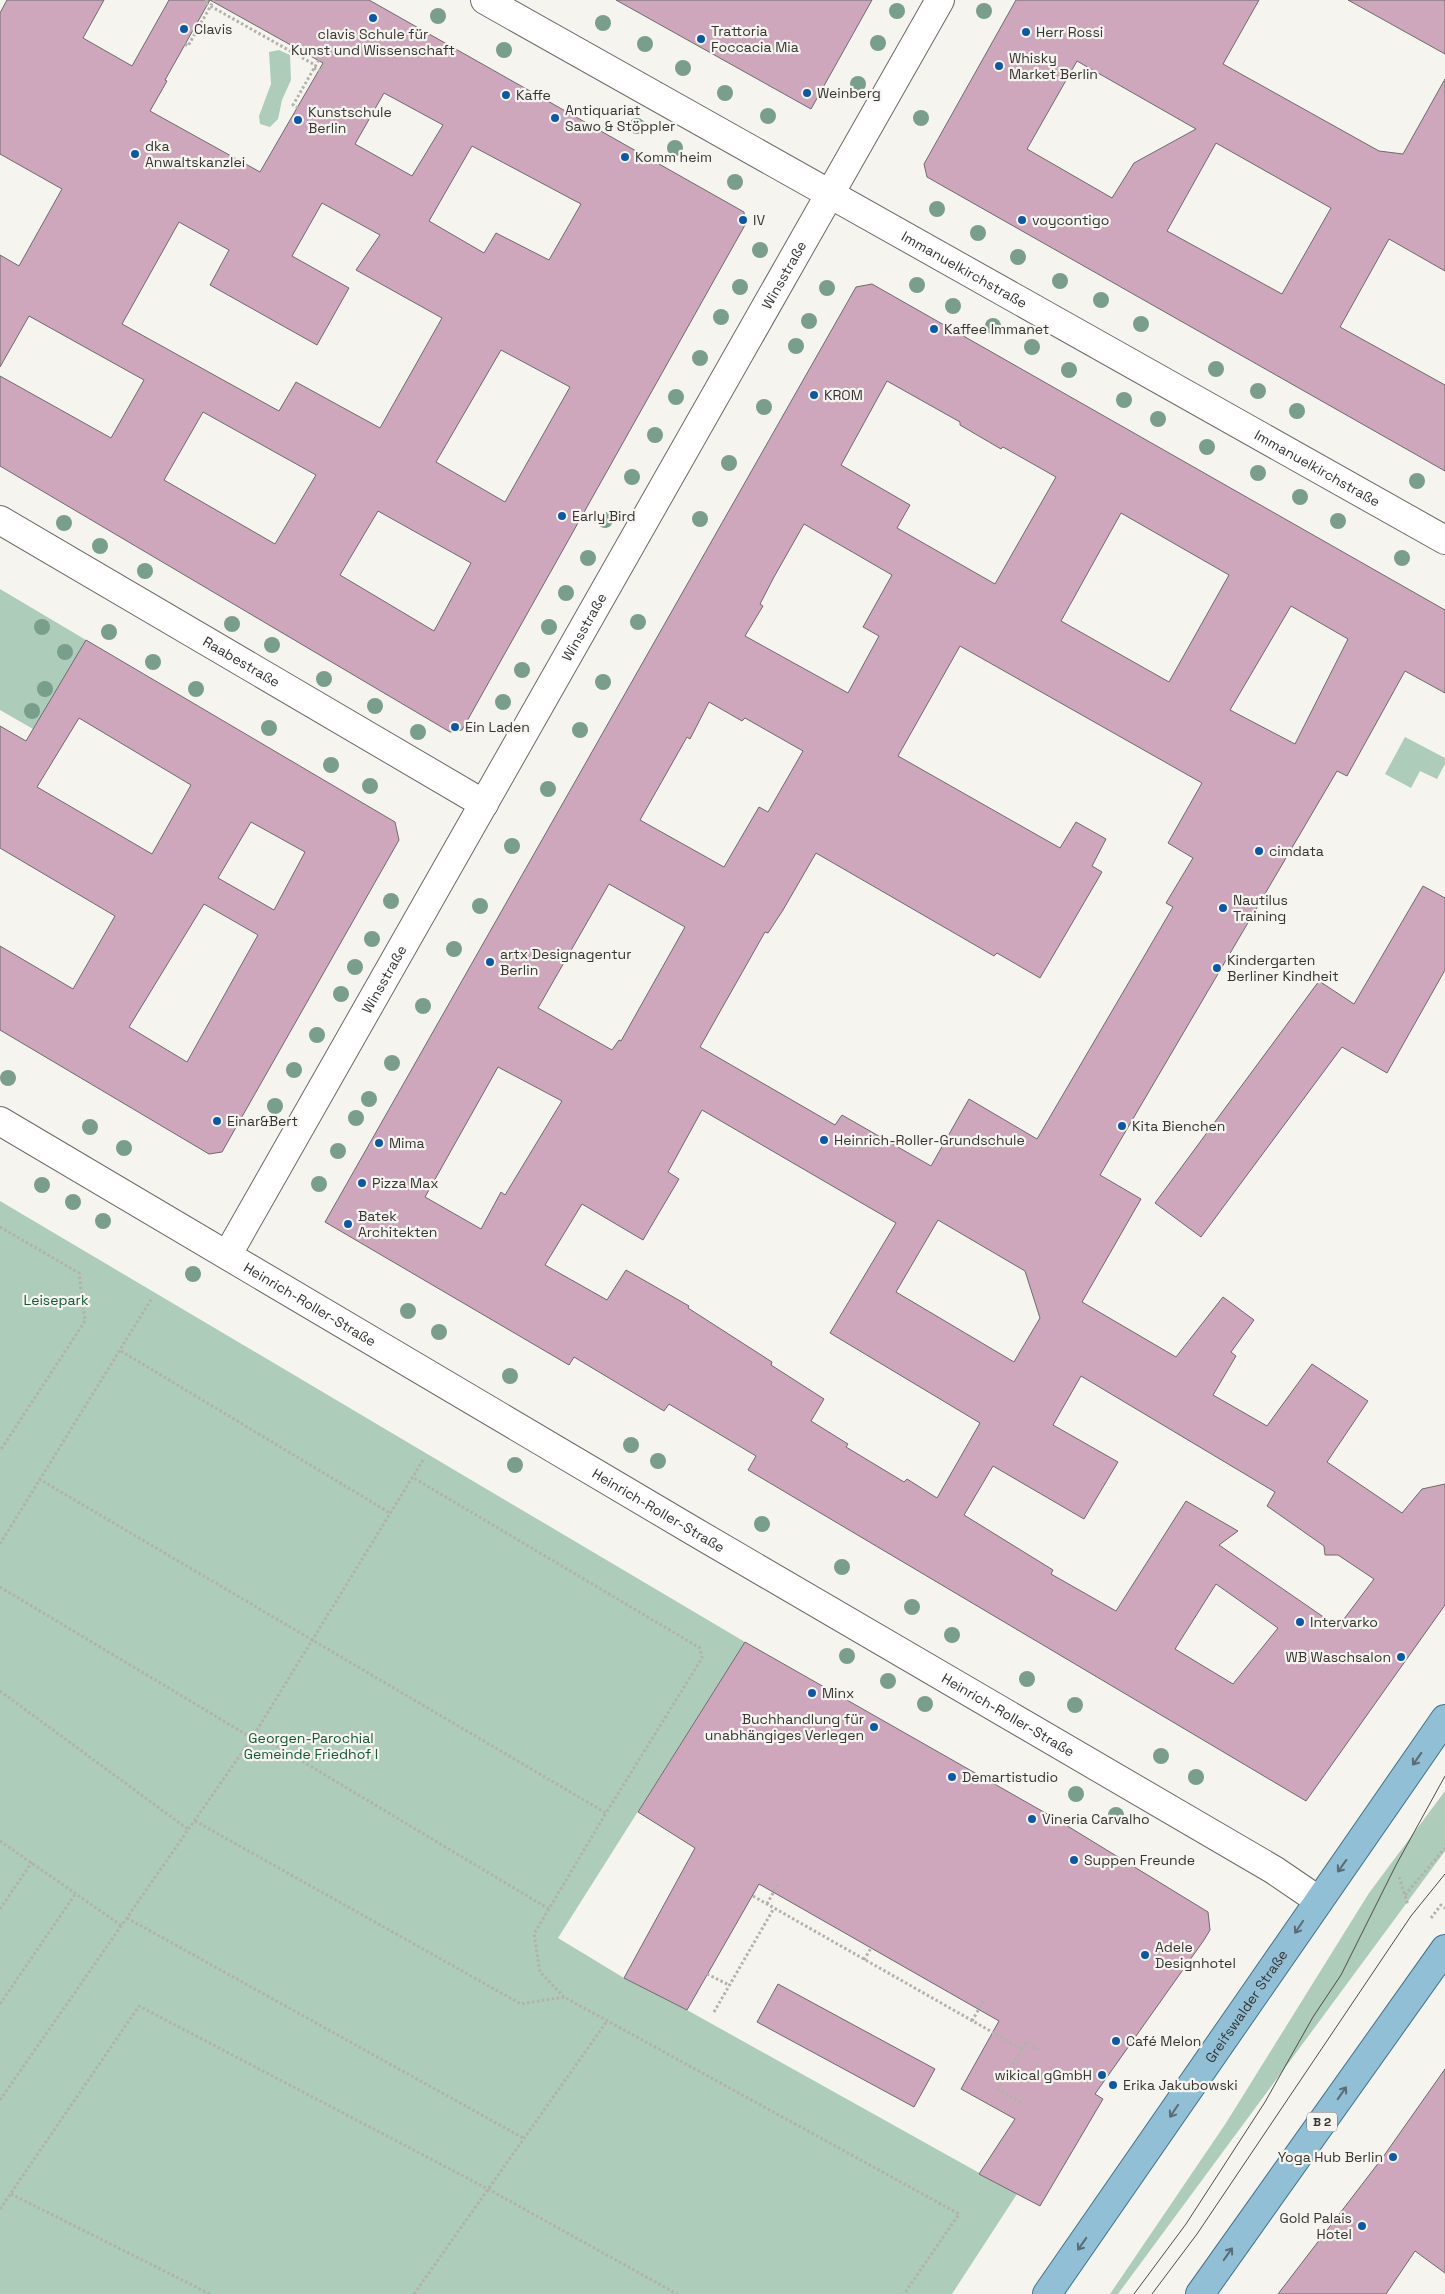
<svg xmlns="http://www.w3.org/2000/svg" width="1445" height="2294" font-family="'Space Grotesk',sans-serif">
<rect width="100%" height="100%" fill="#f6f4ef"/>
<!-- green -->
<path fill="#adccba" d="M279,50L290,55L291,80L282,100L278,119L270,127L260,124L259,116L271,84L269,52Z
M0,589L86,640L33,729L0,710Z
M1405,737L1445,758V764L1437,779L1420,771L1411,788L1385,774Z
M0,1201L745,1642L558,1938L624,1978L687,2010L1017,2194L952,2294H0Z
M1445,1791V1851L1118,2294H1110L1226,2123L1369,1893Z"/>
<!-- building -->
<path fill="#cfa7bc" stroke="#6e6a6c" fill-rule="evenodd" d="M7,0H104L83,38L132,66L169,0H210L165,80L167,81L150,111L260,172L323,63L210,0H369L744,212L745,225L462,730L450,732L0,466V376L111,438L144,380L29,316L0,367V255L19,266L62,189L0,154V13ZM384,93L443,125L412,176L355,144ZM472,146L581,204L549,260L496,233L484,253L429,221ZM322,203L380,235L356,270L442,318L380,428L296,382L279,411L122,324L179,222L229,250L210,285L317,345L349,288L292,256ZM501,350L570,387L505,502L436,462ZM203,412L316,475L275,544L164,480ZM378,511L471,563L434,631L340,575Z
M616,0H872L811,109Z
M1016,0H1259L1223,64L1379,151L1403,154L1445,79V271L1389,239L1340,327L1445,385V471L927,177L924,164ZM1077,61L1196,129L1134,163L1112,198L1027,149ZM1216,143L1331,208L1282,294L1167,231Z
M1348,0H1445V54Z
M872,284L1445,610V693L1405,671L1347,776L1337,771L1100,1175L1141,1199L1082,1302L1176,1357L1223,1297L1254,1320L1231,1352L1236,1356L1213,1395L1267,1426L1312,1364L1368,1401L1327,1462L1402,1513L1422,1489L1445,1484V1605L1306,1801L748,1470L756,1456L669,1404L664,1411L574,1357L569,1365L325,1222L856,287ZM887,381L960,422V425L1001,449L1003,447L1056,477L995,584L897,528L910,505L841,465ZM1121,513L1229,575L1169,682L1061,621ZM804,524L892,575L863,627L879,636L848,693L745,636L763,606L760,604L774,577ZM1291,606L1348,639L1295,744L1230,710ZM960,646L1202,783L1168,843L1193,858L1166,903L1173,907L1037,1139L969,1099L931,1166L842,1115L835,1125L700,1047L765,932L768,933L783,910L816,853L994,956L997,953L1040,978L1102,872L1092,866L1106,839L1076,822L1060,848L898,756ZM709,702L742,721L745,718L803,751L768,812L759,807L724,867L640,820L687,737L690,739ZM609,884L685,927L621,1041L619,1040L612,1050L538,1008ZM498,1067L562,1101L505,1195L501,1192L481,1229L425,1197ZM702,1110L896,1223L830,1333L980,1423L937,1498L907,1479L904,1482L846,1447L848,1444L811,1421L824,1399L771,1365L772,1362L688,1308L689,1306L626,1270L607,1300L545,1265L582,1204L643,1240L679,1179L668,1172ZM938,1220L1025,1271L1040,1318L1014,1362L896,1292ZM1081,1376L1275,1492L1267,1506L1324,1546L1325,1555H1338L1374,1579L1338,1627L1219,1545L1238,1531L1186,1501L1116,1611L1051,1574L1053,1570L964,1515L993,1466L1084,1519L1118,1462L1053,1425ZM1216,1584L1278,1628L1233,1684L1175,1649Z
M86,640L395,822L399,840L222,1152L209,1154L0,1030V946L73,989L115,916L0,848V726L26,741ZM79,718L191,785L152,854L37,787ZM251,822L305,852L274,910L218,878ZM204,904L258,935L187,1062L129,1027Z
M1423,886L1445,898V970L1387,1073L1342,1047L1201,1237L1155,1203L1319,981L1354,1004Z
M745,1642L1056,1819L1208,1912L1210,1930L1204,1940L1095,2094L1103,2099L1040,2206L979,2174L1015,2119L961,2089L999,2021L759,1884L687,2010L624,1978L695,1848L638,1812Z
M778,1984L935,2069L914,2107L757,2022Z
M1445,2069V2273L1415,2251L1386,2294H1278L1383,2157Z"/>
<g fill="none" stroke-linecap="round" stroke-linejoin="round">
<!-- street casing -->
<g stroke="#6c6a66" stroke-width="30">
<g id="street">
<path id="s1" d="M485,0L1445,540"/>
<path id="s2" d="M0,520L484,804"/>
<path id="s3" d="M0,1121L695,1532L1274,1870L1318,1900"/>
<path id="s4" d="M228,1254L940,0"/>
</g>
</g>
<!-- primary casing -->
<g stroke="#42738a" stroke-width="30">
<g id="primary">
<path id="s5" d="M1047,2294C1181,2103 1311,1910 1445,1719"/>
<path d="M1200,2294L1445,1949"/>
</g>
</g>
<!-- path -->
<path stroke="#b3b1ad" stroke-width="3" stroke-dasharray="2.5 2.5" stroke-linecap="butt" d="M207,0L205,3L315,65
M185,44L188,46L214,0
M314,68L321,71L326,61
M298,108L293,105L320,58
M0,1227L79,1273L85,1321L0,1451
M121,1351L390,1513
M39,1479L606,1813L702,1658L700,1648L412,1477
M0,1544L152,1298
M0,1587L252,1738
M0,1691L189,1830
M255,1733L549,1909
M195,1821L521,2004L564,1997L959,2214L904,2294
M0,1841L122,1926
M1399,1877L1408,1905
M1405,1895L1445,1848
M753,1896L1022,2049L998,2089L1024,2104
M767,1904L778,1884
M0,1909L32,1862
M127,1918L525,2139
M1431,1918L1441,1905L1445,1908
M864,1960L871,1948
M707,1974L729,1985
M564,1997L540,1972L534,1934L606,1813
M0,2004L76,1893
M714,2012L774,1908
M972,2021L984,2000
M1022,2049L1026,2042L1040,2050
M0,2100L252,1738L423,1460
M11,2194L210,2294
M0,2209L139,2006L488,2189L677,2294
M414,2294L607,2021"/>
<!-- street -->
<use href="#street" stroke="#fff" stroke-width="28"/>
<!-- primary -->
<use href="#primary" stroke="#91bfd5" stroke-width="28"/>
<!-- tram -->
<path stroke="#4e4d4a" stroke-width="1" d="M1134,2294L1186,2224L1265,2102L1313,2017L1341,1975L1396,1865L1445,1776
M1152,2294L1197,2234L1411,1916L1445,1874"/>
</g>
<!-- trees -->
<g fill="#799e8b">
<circle cx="897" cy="11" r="8"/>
<circle cx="984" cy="11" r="8"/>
<circle cx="438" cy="16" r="8"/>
<circle cx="603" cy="23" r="8"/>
<circle cx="878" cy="43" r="8"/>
<circle cx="645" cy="44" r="8"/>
<circle cx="504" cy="50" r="8"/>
<circle cx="683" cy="68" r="8"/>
<circle cx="858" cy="84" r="8"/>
<circle cx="725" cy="93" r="8"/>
<circle cx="768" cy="116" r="8"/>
<circle cx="921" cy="118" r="8"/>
<circle cx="637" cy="126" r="8"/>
<circle cx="675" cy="148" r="8"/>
<circle cx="735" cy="182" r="8"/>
<circle cx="937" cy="209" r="8"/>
<circle cx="978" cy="233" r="8"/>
<circle cx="760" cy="250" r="8"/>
<circle cx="1018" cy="257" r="8"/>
<circle cx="1060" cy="281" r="8"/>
<circle cx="917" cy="285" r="8"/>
<circle cx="740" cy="287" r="8"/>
<circle cx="827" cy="288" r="8"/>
<circle cx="1101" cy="300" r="8"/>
<circle cx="953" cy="306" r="8"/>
<circle cx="721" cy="317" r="8"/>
<circle cx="809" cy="321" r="8"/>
<circle cx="1141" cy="324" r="8"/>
<circle cx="993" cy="326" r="8"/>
<circle cx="796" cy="346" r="8"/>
<circle cx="1032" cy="347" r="8"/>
<circle cx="700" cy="358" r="8"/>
<circle cx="1216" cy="369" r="8"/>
<circle cx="1069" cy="370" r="8"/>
<circle cx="1258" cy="391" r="8"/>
<circle cx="676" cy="397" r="8"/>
<circle cx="1124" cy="400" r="8"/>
<circle cx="764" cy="407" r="8"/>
<circle cx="1297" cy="411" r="8"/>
<circle cx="1158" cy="419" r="8"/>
<circle cx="655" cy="435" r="8"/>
<circle cx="1207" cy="447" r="8"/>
<circle cx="729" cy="463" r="8"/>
<circle cx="1258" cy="473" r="8"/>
<circle cx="632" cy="477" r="8"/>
<circle cx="1417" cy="481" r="8"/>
<circle cx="1300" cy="497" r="8"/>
<circle cx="700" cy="519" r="8"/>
<circle cx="605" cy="520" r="8"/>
<circle cx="1338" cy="521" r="8"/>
<circle cx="64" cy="523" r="8"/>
<circle cx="100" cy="546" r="8"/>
<circle cx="588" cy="558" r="8"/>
<circle cx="1402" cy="558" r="8"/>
<circle cx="145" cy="571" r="8"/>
<circle cx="566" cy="593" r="8"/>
<circle cx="638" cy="622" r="8"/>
<circle cx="232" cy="624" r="8"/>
<circle cx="42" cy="627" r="8"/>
<circle cx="549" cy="627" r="8"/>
<circle cx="109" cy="632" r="8"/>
<circle cx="272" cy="645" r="8"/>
<circle cx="65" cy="652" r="8"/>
<circle cx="153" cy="662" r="8"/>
<circle cx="522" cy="670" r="8"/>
<circle cx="324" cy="679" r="8"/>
<circle cx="603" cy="682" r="8"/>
<circle cx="45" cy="689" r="8"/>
<circle cx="196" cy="689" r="8"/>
<circle cx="503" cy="702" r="8"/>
<circle cx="375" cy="706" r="8"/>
<circle cx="32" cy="711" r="8"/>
<circle cx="269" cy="728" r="8"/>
<circle cx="580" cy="730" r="8"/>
<circle cx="418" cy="732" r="8"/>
<circle cx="331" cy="765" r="8"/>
<circle cx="370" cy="786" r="8"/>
<circle cx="548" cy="789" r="8"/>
<circle cx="512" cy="846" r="8"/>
<circle cx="391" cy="901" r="8"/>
<circle cx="480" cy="906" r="8"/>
<circle cx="372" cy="939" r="8"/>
<circle cx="454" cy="949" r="8"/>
<circle cx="355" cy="967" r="8"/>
<circle cx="341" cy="994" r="8"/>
<circle cx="423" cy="1006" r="8"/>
<circle cx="317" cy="1035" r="8"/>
<circle cx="392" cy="1063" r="8"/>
<circle cx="294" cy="1070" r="8"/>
<circle cx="8" cy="1078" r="8"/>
<circle cx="369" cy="1099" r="8"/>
<circle cx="275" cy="1106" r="8"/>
<circle cx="356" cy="1118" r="8"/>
<circle cx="90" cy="1127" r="8"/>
<circle cx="124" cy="1148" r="8"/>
<circle cx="338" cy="1151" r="8"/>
<circle cx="319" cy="1184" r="8"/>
<circle cx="42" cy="1185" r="8"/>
<circle cx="73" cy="1202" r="8"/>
<circle cx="103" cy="1221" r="8"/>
<circle cx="193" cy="1274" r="8"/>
<circle cx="408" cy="1311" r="8"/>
<circle cx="439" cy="1332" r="8"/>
<circle cx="510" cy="1376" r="8"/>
<circle cx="631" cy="1445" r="8"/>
<circle cx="658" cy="1461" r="8"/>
<circle cx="515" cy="1465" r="8"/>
<circle cx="762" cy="1524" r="8"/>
<circle cx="842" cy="1567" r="8"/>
<circle cx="912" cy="1607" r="8"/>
<circle cx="952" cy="1635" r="8"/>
<circle cx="847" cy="1656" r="8"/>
<circle cx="1027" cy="1679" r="8"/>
<circle cx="888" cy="1681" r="8"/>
<circle cx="925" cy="1704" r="8"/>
<circle cx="1075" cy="1705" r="8"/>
<circle cx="1161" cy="1756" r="8"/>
<circle cx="1196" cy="1777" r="8"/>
<circle cx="1076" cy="1794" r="8"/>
<circle cx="1116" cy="1815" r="8"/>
</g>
<!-- one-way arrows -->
<defs><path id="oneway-shaft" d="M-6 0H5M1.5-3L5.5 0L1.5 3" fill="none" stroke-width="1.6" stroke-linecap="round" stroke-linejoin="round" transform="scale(1.25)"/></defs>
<g stroke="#5a6c74">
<use href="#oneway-shaft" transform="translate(1417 1759) rotate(125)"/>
<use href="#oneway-shaft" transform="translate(1342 1866) rotate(126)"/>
<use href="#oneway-shaft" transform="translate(1299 1927) rotate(124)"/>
<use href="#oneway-shaft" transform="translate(1342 2093) rotate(-55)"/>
<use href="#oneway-shaft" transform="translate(1174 2111) rotate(124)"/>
<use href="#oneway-shaft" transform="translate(1082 2244) rotate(125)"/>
<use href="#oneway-shaft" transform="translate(1228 2254) rotate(-55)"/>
</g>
<!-- markers -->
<g fill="#0859a8" stroke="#f6f4ef" stroke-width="2">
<circle cx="373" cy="18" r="5"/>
<circle cx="184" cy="29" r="5"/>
<circle cx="1026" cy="32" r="5"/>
<circle cx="701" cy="39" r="5"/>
<circle cx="999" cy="66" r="5"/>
<circle cx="807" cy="93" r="5"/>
<circle cx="506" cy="95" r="5"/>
<circle cx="555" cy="118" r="5"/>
<circle cx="298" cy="120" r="5"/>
<circle cx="135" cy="154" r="5"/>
<circle cx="625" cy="157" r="5"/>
<circle cx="743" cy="220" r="5"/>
<circle cx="1022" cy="220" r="5"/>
<circle cx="934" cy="329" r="5"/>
<circle cx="814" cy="395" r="5"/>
<circle cx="562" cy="516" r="5"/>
<circle cx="455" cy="727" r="5"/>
<circle cx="1259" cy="851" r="5"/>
<circle cx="1223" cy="908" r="5"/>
<circle cx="490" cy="962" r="5"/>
<circle cx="1217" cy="968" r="5"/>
<circle cx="217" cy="1121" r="5"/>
<circle cx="1122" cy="1126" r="5"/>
<circle cx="824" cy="1140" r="5"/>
<circle cx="379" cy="1143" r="5"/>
<circle cx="362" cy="1183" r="5"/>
<circle cx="348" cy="1224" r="5"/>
<circle cx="1300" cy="1622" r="5"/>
<circle cx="1401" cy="1657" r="5"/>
<circle cx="812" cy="1693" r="5"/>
<circle cx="874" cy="1727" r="5"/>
<circle cx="952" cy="1777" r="5"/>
<circle cx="1032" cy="1819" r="5"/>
<circle cx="1074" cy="1860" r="5"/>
<circle cx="1145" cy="1955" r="5"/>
<circle cx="1116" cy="2041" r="5"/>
<circle cx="1102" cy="2075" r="5"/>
<circle cx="1113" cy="2085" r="5"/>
<circle cx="1393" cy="2157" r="5"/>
<circle cx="1362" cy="2226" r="5"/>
</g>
<g text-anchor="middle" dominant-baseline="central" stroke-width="4.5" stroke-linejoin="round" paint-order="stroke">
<!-- shield labels -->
<rect fill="#f6f4ef" stroke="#706e6b" stroke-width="1" x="1307" y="2112.5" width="30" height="19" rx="4"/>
<g font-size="12" font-weight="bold" fill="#363533">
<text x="1322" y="2122">B 2</text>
</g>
<!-- poi labels -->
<g font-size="14" fill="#363533" stroke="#f6f4ef" text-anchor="start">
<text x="194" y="29">Clavis</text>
<text x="711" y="31">Trattoria<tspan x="711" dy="16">Foccacia Mia</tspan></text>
<text x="1036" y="32">Herr Rossi</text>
<text x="373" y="34" text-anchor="middle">clavis Schule für<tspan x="373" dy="16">Kunst und Wissenschaft</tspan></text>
<text x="1009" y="58">Whisky<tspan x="1009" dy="16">Market Berlin</tspan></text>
<text x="817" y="93">Weinberg</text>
<text x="516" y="95">Kaffe</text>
<text x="565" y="110">Antiquariat<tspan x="565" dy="16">Sawo &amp; Stöppler</tspan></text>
<text x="308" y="112">Kunstschule<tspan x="308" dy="16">Berlin</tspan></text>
<text x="145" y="146">dka<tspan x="145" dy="16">Anwaltskanzlei</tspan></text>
<text x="635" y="157">Komm heim</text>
<text x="753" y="220">IV</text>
<text x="1032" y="220">voycontigo</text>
<text x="944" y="329">Kaffee Immanet</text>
<text x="824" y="395">KROM</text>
<text x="572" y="516">Early Bird</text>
<text x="465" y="727">Ein Laden</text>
<text x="1269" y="851">cimdata</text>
<text x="1233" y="900">Nautilus<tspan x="1233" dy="16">Training</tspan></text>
<text x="500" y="954">artx Designagentur<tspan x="500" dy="16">Berlin</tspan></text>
<text x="1227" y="960">Kindergarten<tspan x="1227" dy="16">Berliner Kindheit</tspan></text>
<text x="227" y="1121">Einar&amp;Bert</text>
<text x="1132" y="1126">Kita Bienchen</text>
<text x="834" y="1140">Heinrich-Roller-Grundschule</text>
<text x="389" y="1143">Mima</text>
<text x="372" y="1183">Pizza Max</text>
<text x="358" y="1216">Batek<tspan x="358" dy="16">Architekten</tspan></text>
<text x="1310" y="1622">Intervarko</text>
<text x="1391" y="1657" text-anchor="end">WB Waschsalon</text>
<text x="822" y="1693">Minx</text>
<text x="864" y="1719" text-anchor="end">Buchhandlung für<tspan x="864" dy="16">unabhängiges Verlegen</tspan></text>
<text x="962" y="1777">Demartistudio</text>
<text x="1042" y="1819">Vineria Carvalho</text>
<text x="1084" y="1860">Suppen Freunde</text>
<text x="1155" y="1947">Adele<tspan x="1155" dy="16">Designhotel</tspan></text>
<text x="1126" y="2041">Café Melon</text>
<text x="1092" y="2075" text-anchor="end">wikical gGmbH</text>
<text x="1123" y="2085">Erika Jakubowski</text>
<text x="1383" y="2157" text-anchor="end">Yoga Hub Berlin</text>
<text x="1352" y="2218" text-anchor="end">Gold Palais<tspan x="1352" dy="16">Hotel</tspan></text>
</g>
<!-- street labels -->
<g font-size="14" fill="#363533" stroke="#f6f4ef">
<text stroke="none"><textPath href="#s1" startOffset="550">Immanuelkirchstraße</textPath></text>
<text stroke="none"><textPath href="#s4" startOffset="1126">Winsstraße</textPath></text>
<text stroke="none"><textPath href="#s1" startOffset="955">Immanuelkirchstraße</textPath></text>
<text stroke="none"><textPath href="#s4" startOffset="721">Winsstraße</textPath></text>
<text stroke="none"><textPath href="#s2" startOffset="280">Raabestraße</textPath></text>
<text stroke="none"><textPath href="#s4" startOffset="316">Winsstraße</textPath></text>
<text stroke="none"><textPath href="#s3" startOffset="360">Heinrich-Roller-Straße</textPath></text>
<text stroke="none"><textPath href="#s3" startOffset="765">Heinrich-Roller-Straße</textPath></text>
<text stroke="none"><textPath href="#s3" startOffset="1170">Heinrich-Roller-Straße</textPath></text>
<text stroke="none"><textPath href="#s5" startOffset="350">Greifswalder Straße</textPath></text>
</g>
<!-- park labels -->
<g font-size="14" fill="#12583a" stroke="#f6f4ef">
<text x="56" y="1300">Leisepark</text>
<text x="311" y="1738">Georgen-Parochial<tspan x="311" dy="16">Gemeinde Friedhof I</tspan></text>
</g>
</g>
</svg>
